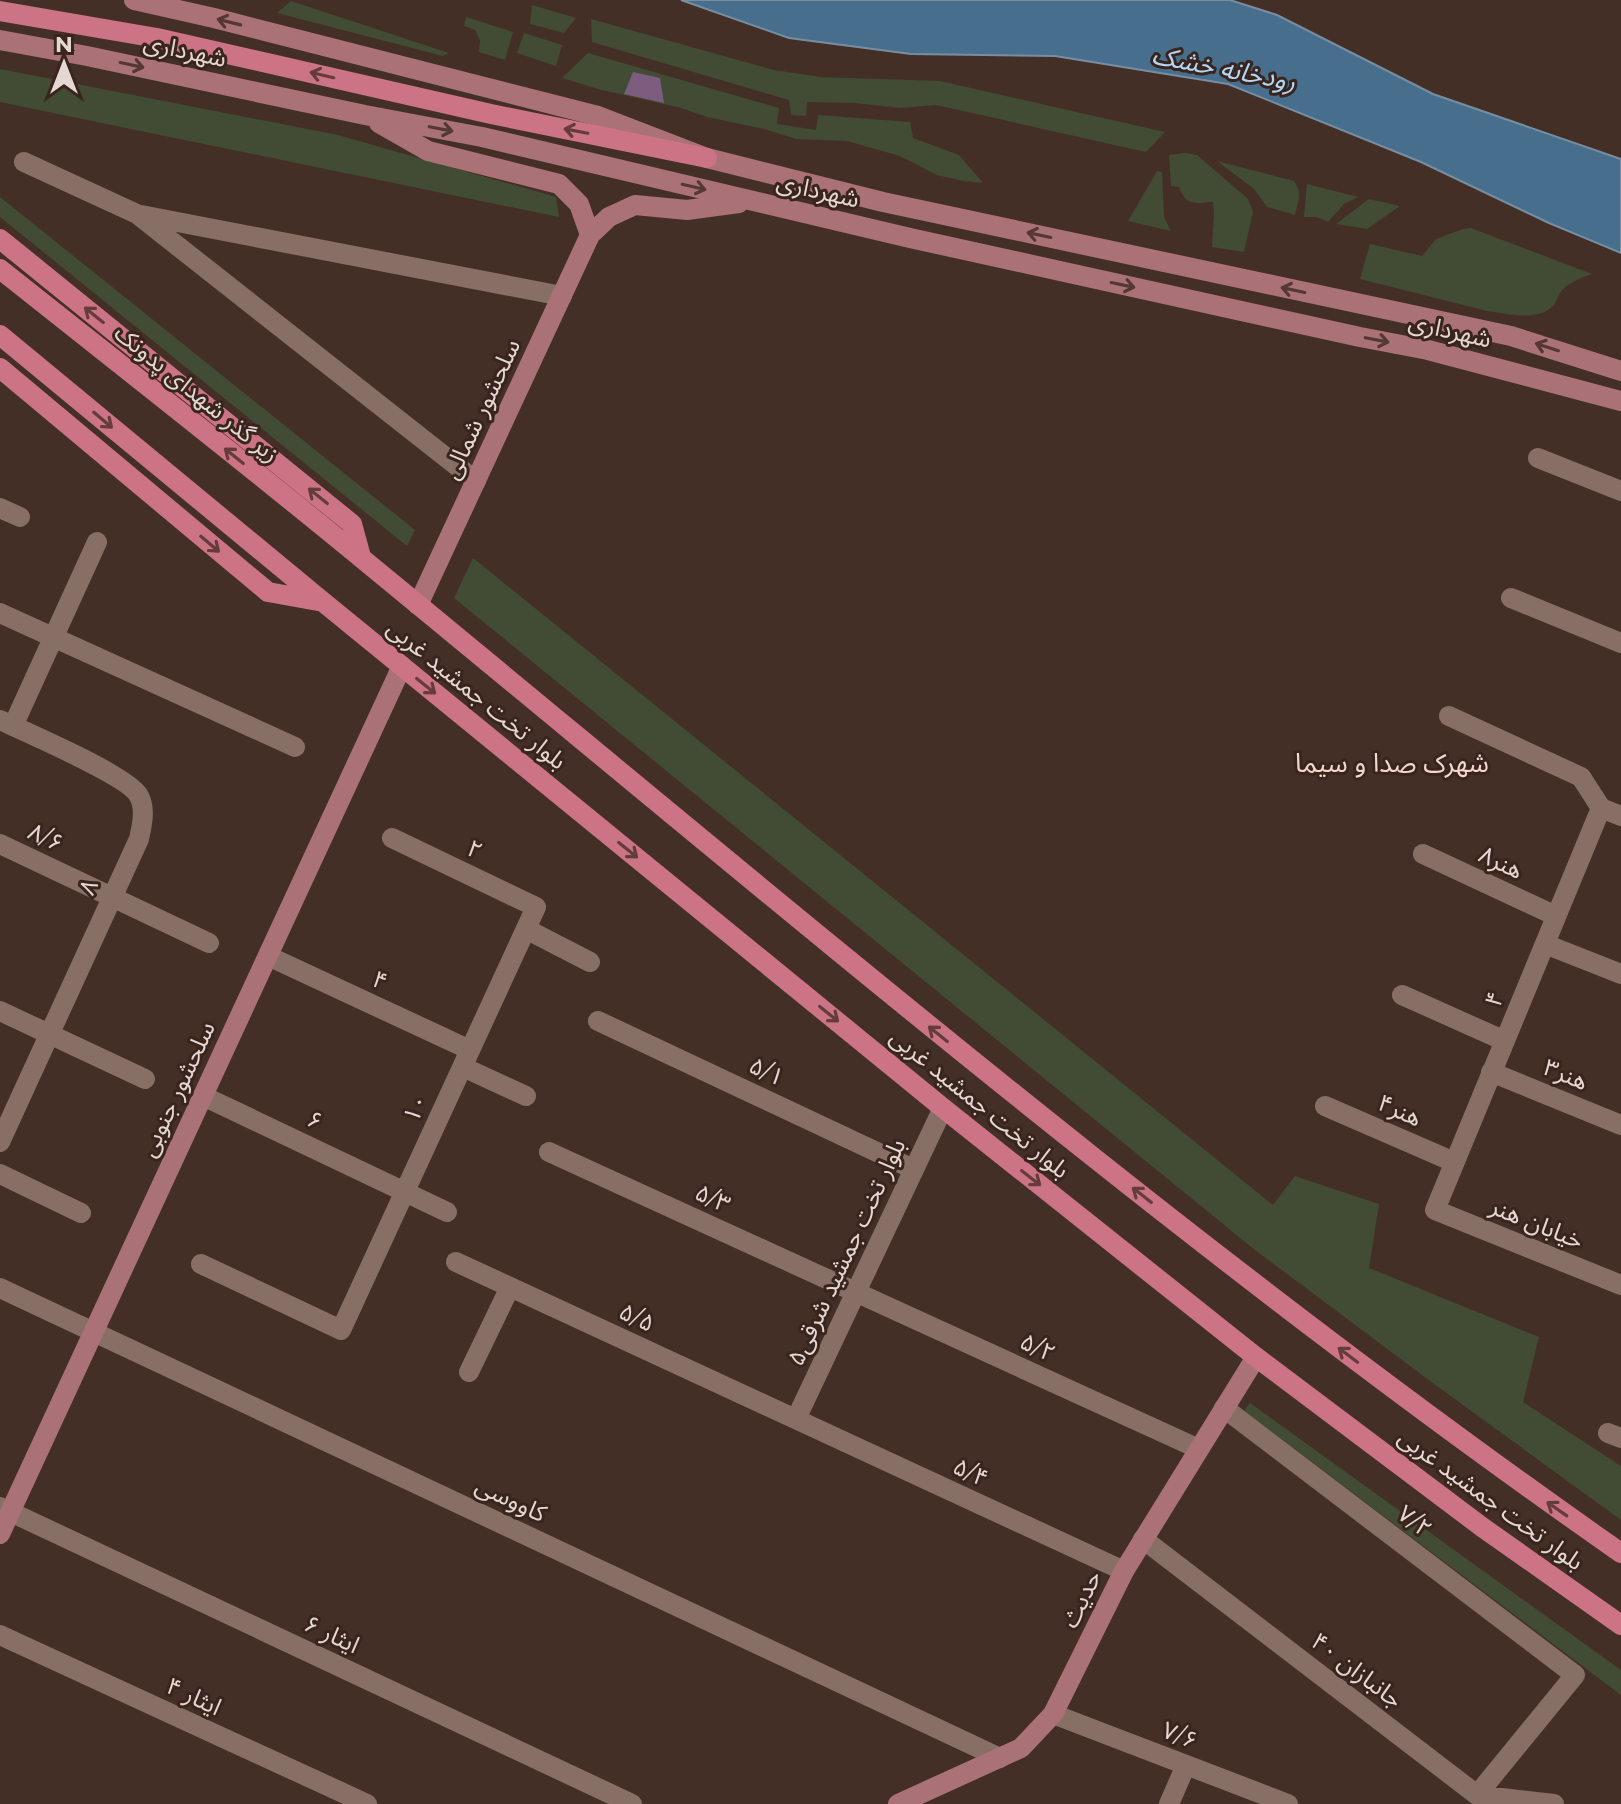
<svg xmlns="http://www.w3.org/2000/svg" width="1621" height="1804" font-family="Montserrat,'Noto Sans Arabic',sans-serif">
<rect width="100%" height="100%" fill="#442f27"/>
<!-- green -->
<path fill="#424b33" d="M291,1L449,53L443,56L277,13Z
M532,5L576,18L564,33L530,24Z
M466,17L513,32L505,60L479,52L480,40L475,30L464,26Z
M591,19L774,70L821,77L940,81L1165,132L1146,152L936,105L900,108L855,103L807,102L806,116L791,115L789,100L592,42Z
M524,33L562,45L556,66L517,53Z
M588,53L779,108L777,124L816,130L818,115L910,122L913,138L959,155L983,183L963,181L937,175L900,156L847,141L796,139L764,129L707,117L681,108L598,89L562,78Z
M0,69L338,135L556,197L559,217L0,102Z
M1185,153L1197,155L1248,199L1253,212L1244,252L1212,247L1214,213L1213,202C1195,203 1186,207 1179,187L1171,186L1169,155Z
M1217,161L1294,181C1303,195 1298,200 1295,215L1267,207L1254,189Z
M1157,171L1162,172L1164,217L1171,231L1128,221Z
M1307,184L1358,197L1344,204L1328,222L1317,217H1304Z
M0,197L415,530L407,546L0,217Z
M1369,199L1400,206L1367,229L1336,224Z
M1471,228L1592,274C1580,278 1567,283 1560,293C1558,295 1556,303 1554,305C1539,322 1507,314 1487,311L1360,279L1370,244L1422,256L1436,239L1463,229Z
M473,558L1273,1205L1295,1176L1379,1204L1369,1268L1539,1337L1523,1402L1621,1466V1520L1430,1381L1255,1250L454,598Z
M1250,1403L1621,1670V1695L1244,1411Z"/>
<!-- water -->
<path fill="#486e8d" stroke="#778ea2" stroke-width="2" d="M681,0H1230L1277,15L1433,94L1621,159V253L1549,223L1421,162L1228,84L1055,56L911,54L789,38Z"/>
<!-- building -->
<path fill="#7c5d80" d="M633,72L660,78L664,103L624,94Z"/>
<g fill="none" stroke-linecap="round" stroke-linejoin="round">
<!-- street -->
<path stroke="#876f66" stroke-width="20" d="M24,162L137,214L476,481
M141,215L562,296
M1538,458L1621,491
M0,508L20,517
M1511,598L1621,643
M0,613L295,747
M1449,716L1581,777L1601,808
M0,720C25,732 129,776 139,796C146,809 142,825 139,839L0,1142
M13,726L97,542
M1601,808L1435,1210L1621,1285
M1601,808L1621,816
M0,844L209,943
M1423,854L1556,916
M526,929L590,962
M1545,944L1621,974
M268,956L470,1050
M1402,995L1505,1041
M0,1011L145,1079
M598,1021L913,1169
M463,1067L526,1096
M1491,1072L1621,1125
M203,1096L447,1212
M1325,1106L1454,1162
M549,1152L1199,1449
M0,1174L81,1213
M456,1262L1124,1571
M201,1264L341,1330L536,907L392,838
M0,1288L1000,1758
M469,1372L510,1287
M1224,1408L1575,1675L1477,1795
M796,1419L943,1108
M1608,1433L1621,1438
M0,1507L632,1804
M1143,1539L1477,1795L1554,1804
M0,1635L367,1804
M1053,1714L1288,1804
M1169,1804L1186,1765"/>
<!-- secondary -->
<path stroke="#aa7176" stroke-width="20" d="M134,0L214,18L598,116L707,158L883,202L1511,336L1621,371
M0,40L87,56L365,115L482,137L910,238L1360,337L1428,350L1621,401
M379,123L428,151L559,184L579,204L590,235L609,217L635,205L687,210L739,203
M418,605L590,235
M0,1534L402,666
M898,1804L1021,1748L1053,1714L1124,1571L1256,1357"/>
<!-- primary -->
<path stroke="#cc7386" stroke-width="20" d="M0,11L157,38L491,114L707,158
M0,239L352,524L361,557
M0,269C122,366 245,462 365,561C778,900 1183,1247 1621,1553
M0,335L322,601L943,1108L1256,1357L1482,1527L1621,1625
M0,368L268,592L318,601"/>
</g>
<!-- one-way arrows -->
<defs><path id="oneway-shaft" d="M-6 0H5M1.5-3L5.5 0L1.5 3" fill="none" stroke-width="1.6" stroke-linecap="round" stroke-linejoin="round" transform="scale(2)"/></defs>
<g stroke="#553833">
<use href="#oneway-shaft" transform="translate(229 22) rotate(-166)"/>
<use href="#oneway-shaft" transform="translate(132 65) rotate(12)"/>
<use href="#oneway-shaft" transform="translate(441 129) rotate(11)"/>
<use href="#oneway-shaft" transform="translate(694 187) rotate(13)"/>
<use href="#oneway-shaft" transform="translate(1039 235) rotate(-168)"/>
<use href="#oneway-shaft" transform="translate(1123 285) rotate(12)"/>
<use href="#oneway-shaft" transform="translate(1293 290) rotate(-168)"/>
<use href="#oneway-shaft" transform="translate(1377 340) rotate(11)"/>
<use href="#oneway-shaft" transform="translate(1547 347) rotate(-162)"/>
</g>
<g stroke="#653c3c">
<use href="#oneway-shaft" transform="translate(322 75) rotate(-167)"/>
<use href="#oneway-shaft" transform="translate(576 131) rotate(-169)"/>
<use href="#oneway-shaft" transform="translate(94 315) rotate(-141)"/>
<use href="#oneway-shaft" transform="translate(103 420) rotate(40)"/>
<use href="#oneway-shaft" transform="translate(234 456) rotate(-141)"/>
<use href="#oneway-shaft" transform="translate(318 496) rotate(-141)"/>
<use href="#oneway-shaft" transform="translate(210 544) rotate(40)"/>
<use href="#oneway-shaft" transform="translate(426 686) rotate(39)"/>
<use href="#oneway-shaft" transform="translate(628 850) rotate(39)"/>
<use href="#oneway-shaft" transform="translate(829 1014) rotate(39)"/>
<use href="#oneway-shaft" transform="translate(938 1034) rotate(-141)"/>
<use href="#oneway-shaft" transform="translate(1031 1178) rotate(38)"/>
<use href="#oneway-shaft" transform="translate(1142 1195) rotate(-142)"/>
<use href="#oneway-shaft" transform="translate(1348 1355) rotate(-143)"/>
<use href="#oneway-shaft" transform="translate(1557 1509) rotate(-145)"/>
</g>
<g text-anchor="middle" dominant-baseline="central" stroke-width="6" stroke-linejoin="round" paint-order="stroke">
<!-- street labels -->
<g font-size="24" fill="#e5d7d2" stroke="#39251d">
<text transform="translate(185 50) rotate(12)">شهرداری</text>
<text transform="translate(818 190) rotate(13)">شهرداری</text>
<text transform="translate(1450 330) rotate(13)">شهرداری</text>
<text transform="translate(197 393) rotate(39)">زیر گذر شهدای پدونک</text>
<text transform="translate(481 409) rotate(-65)">سلحشور شمالی</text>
<text transform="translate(477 694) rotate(39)">بلوار تخت جمشید غربی</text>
<text transform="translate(46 837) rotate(25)">۸/۶</text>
<text transform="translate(475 849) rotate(26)">۲</text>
<text transform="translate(1501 862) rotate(25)">هنر۸</text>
<text transform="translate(88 887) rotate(-65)">۸</text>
<text transform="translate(380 980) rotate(25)">۴</text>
<text transform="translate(1494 999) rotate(-67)">۴</text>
<text transform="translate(767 1071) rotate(25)">۵/۱</text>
<text transform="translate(1566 1074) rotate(22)">هنر۳</text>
<text transform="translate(177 1089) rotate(-65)">سلحشور جنوبی</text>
<text transform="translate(980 1103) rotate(39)">بلوار تخت جمشید غربی</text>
<text transform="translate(415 1108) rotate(-65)">۱۰</text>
<text transform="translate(1400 1110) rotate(24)">هنر۴</text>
<text transform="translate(315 1120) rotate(25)">۶</text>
<text transform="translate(713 1198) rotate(25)">۵/۳</text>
<text transform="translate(1537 1223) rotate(22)">خیابان هنر</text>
<text transform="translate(846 1252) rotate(-65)">بلوار تخت جمشید شرقی۵</text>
<text transform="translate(637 1317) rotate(25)">۵/۵</text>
<text transform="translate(1038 1347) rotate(25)">۵/۲</text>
<text transform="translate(971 1472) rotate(25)">۵/۴</text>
<text transform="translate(511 1499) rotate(25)">کاووسی</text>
<text transform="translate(1491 1499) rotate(36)">بلوار تخت جمشید غربی</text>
<text transform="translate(1415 1521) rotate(37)">۷/۲</text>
<text transform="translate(1081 1599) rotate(-64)">حدیث</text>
<text transform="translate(332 1634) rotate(25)">ایثار ۶</text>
<text transform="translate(1357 1670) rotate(37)">۴۰ جانبازان</text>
<text transform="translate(194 1696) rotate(25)">ایثار ۴</text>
<text transform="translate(1180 1735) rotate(21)">۷/۶</text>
</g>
<!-- water labels -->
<g font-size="26" font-style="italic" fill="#b3d7f6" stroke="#39251d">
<text transform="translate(1224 68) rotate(11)">رودخانه خشک</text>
</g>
<!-- neighbourhood labels -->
<g font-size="26" fill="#f3d8ce" stroke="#39251d">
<text x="1392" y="763">شهرک صدا و سیما</text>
</g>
</g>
<!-- north arrow -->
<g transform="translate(64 64)" stroke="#39251d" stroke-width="6" paint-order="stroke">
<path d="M0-6L14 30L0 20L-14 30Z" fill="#e5d7d2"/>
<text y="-12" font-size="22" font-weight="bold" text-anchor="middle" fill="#e5d7d2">N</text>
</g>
</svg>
